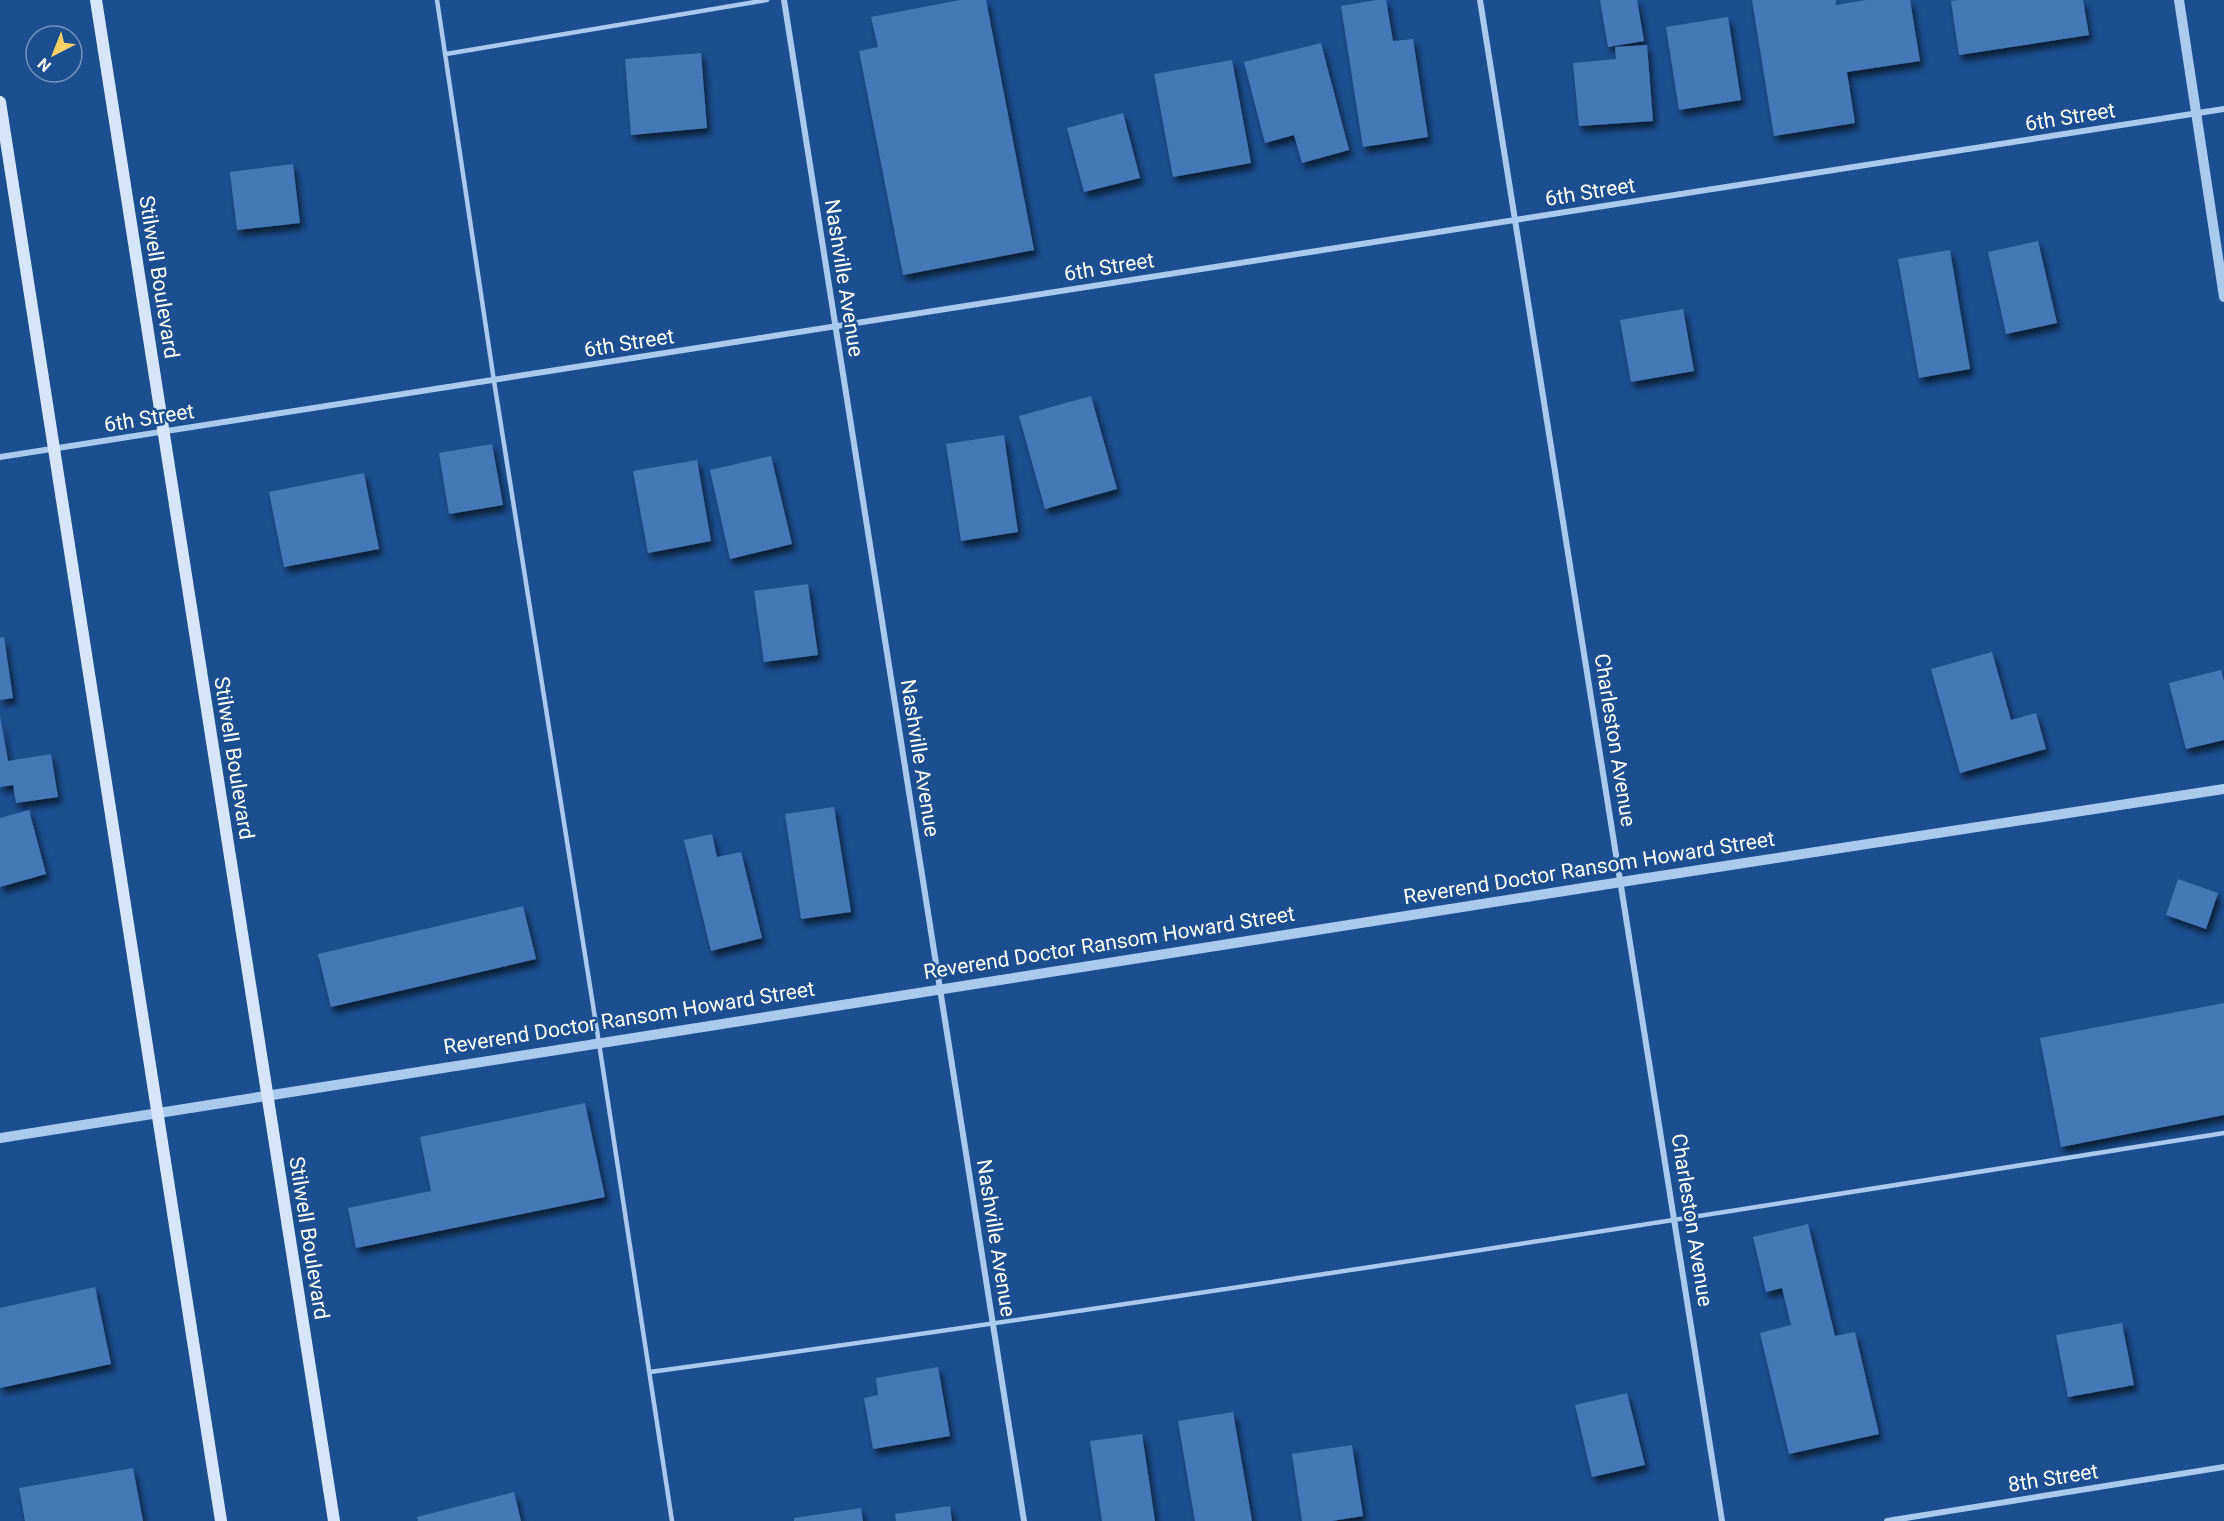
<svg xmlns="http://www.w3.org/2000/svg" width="2224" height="1521" font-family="Roboto,sans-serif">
<defs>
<filter id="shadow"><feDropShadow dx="3.5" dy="6" stdDeviation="3" flood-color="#0009"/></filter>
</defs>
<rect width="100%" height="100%" fill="#1b4f8f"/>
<!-- building -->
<path fill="#4478b7" filter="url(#shadow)" d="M960,0H986L1034,250L903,275L859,51L878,47L871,17Z
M1376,0H1386L1393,41L1413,39L1428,137L1363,147L1341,6Z
M1600,0H1637L1644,41L1608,47Z
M1752,0H1836V5L1866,0H1910L1920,61L1847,72L1855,123L1774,136Z
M1958,0H2083L2089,35L1959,55L1951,1Z
M1728,17L1741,100L1679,110L1666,27Z
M1321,43L1349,150L1302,163L1294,135L1265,143L1244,62Z
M1647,45L1653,121L1579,126L1573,63L1616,59L1615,47Z
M701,53L707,128L631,135L625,59Z
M1232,60L1251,163L1173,177L1154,74Z
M1123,113L1140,178L1084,192L1067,128Z
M293,164L300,223L237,230L230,172Z
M2038,241L2057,323L2006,334L1988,252Z
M1950,250L1970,369L1919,378L1898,259Z
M1683,309L1694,371L1631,382L1620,320Z
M1091,396L1117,489L1045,509L1019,416Z
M1004,435L1018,532L961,541L946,444Z
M492,444L503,505L449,514L439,453Z
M771,456L792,544L730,559L710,470Z
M697,460L711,541L648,553L633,471Z
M364,473L379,549L284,567L269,492Z
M808,584L818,655L764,662L754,591Z
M4,637L13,698L0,700V638Z
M1992,652L2011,720L2036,713L2046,749L1960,773L1931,669Z
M2221,670L2224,681V740L2186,749L2169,683Z
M0,716L8,761L51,754L58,797L16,803L13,785L0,787Z
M834,807L851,912L801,919L785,814Z
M29,810L46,874L0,887V818Z
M712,834L717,857L741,852L762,938L711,951L684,840Z
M2178,879L2218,893L2206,929L2166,915Z
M523,906L536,959L331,1007L318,954Z
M2224,1003V1115L2061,1147L2040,1038Z
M585,1103L605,1197L356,1248L348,1208L431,1191L420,1137Z
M1808,1224L1835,1336L1855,1332L1879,1434L1789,1454L1760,1333L1791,1325L1782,1288L1766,1292L1753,1237Z
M95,1287L111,1364L0,1388V1308Z
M2122,1323L2134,1385L2068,1397L2056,1335Z
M938,1367L950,1436L873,1449L864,1398L878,1395L876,1378Z
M1627,1393L1645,1465L1592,1477L1575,1405Z
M1233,1412L1252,1521H1195L1178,1421Z
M1142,1434L1155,1521H1102L1090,1441Z
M1352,1445L1363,1516L1332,1521H1302L1292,1454Z
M133,1468L143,1521H25L19,1488Z
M514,1492L521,1521H418L417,1517Z
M950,1506L952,1521H896L895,1514Z
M861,1508L863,1521H794V1518Z"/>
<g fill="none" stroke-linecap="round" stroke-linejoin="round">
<!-- service -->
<path stroke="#a9c9ee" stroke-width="4.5" d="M437,0L494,381L599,1043L672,1521
M446,54L767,0
M650,1372C1176,1300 1700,1216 2224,1133"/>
<!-- minor -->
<path stroke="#a9c9ee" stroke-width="6" d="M784,0L1024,1521
M1480,0L1722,1521
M0,457L2224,109
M1887,1521L2224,1467"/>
<!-- tertiary -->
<path stroke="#a9c9ee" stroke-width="10" d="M2179,0L2224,297
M0,1138L1621,882L2224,789"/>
<!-- secondary -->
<path stroke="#d6e6fa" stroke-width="12" d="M96,0L334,1521
M0,102L221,1521"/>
</g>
<g text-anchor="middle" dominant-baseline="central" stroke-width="5" stroke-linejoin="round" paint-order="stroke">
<!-- street labels -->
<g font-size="21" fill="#fff" stroke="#1b4f8f">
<text transform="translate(2070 117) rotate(-9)">6th Street</text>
<text transform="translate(1590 192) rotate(-9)">6th Street</text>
<text transform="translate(1109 267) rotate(-9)">6th Street</text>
<text transform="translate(159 277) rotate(81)">Stilwell Boulevard</text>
<text transform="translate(844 278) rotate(81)">Nashville Avenue</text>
<text transform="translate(629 343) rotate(-9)">6th Street</text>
<text transform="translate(149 418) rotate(-9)">6th Street</text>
<text transform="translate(1615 740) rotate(81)">Charleston Avenue</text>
<text transform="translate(234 758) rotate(81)">Stilwell Boulevard</text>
<text transform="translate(920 758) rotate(81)">Nashville Avenue</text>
<text transform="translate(1589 868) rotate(-9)">Reverend Doctor Ransom Howard Street</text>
<text transform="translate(1109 943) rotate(-9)">Reverend Doctor Ransom Howard Street</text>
<text transform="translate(629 1018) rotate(-9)">Reverend Doctor Ransom Howard Street</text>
<text transform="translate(1692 1220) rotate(81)">Charleston Avenue</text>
<text transform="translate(309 1238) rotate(81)">Stilwell Boulevard</text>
<text transform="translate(996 1238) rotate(81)">Nashville Avenue</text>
<text transform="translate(2053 1478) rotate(-9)">8th Street</text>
</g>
</g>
<!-- north arrow -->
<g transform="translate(54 54) rotate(222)"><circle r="28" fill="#1b4f8f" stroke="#7695bc" stroke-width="1.5"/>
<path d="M0-4.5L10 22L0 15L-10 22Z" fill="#ffd166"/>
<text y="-9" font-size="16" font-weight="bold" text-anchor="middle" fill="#ffffff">N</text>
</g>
</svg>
